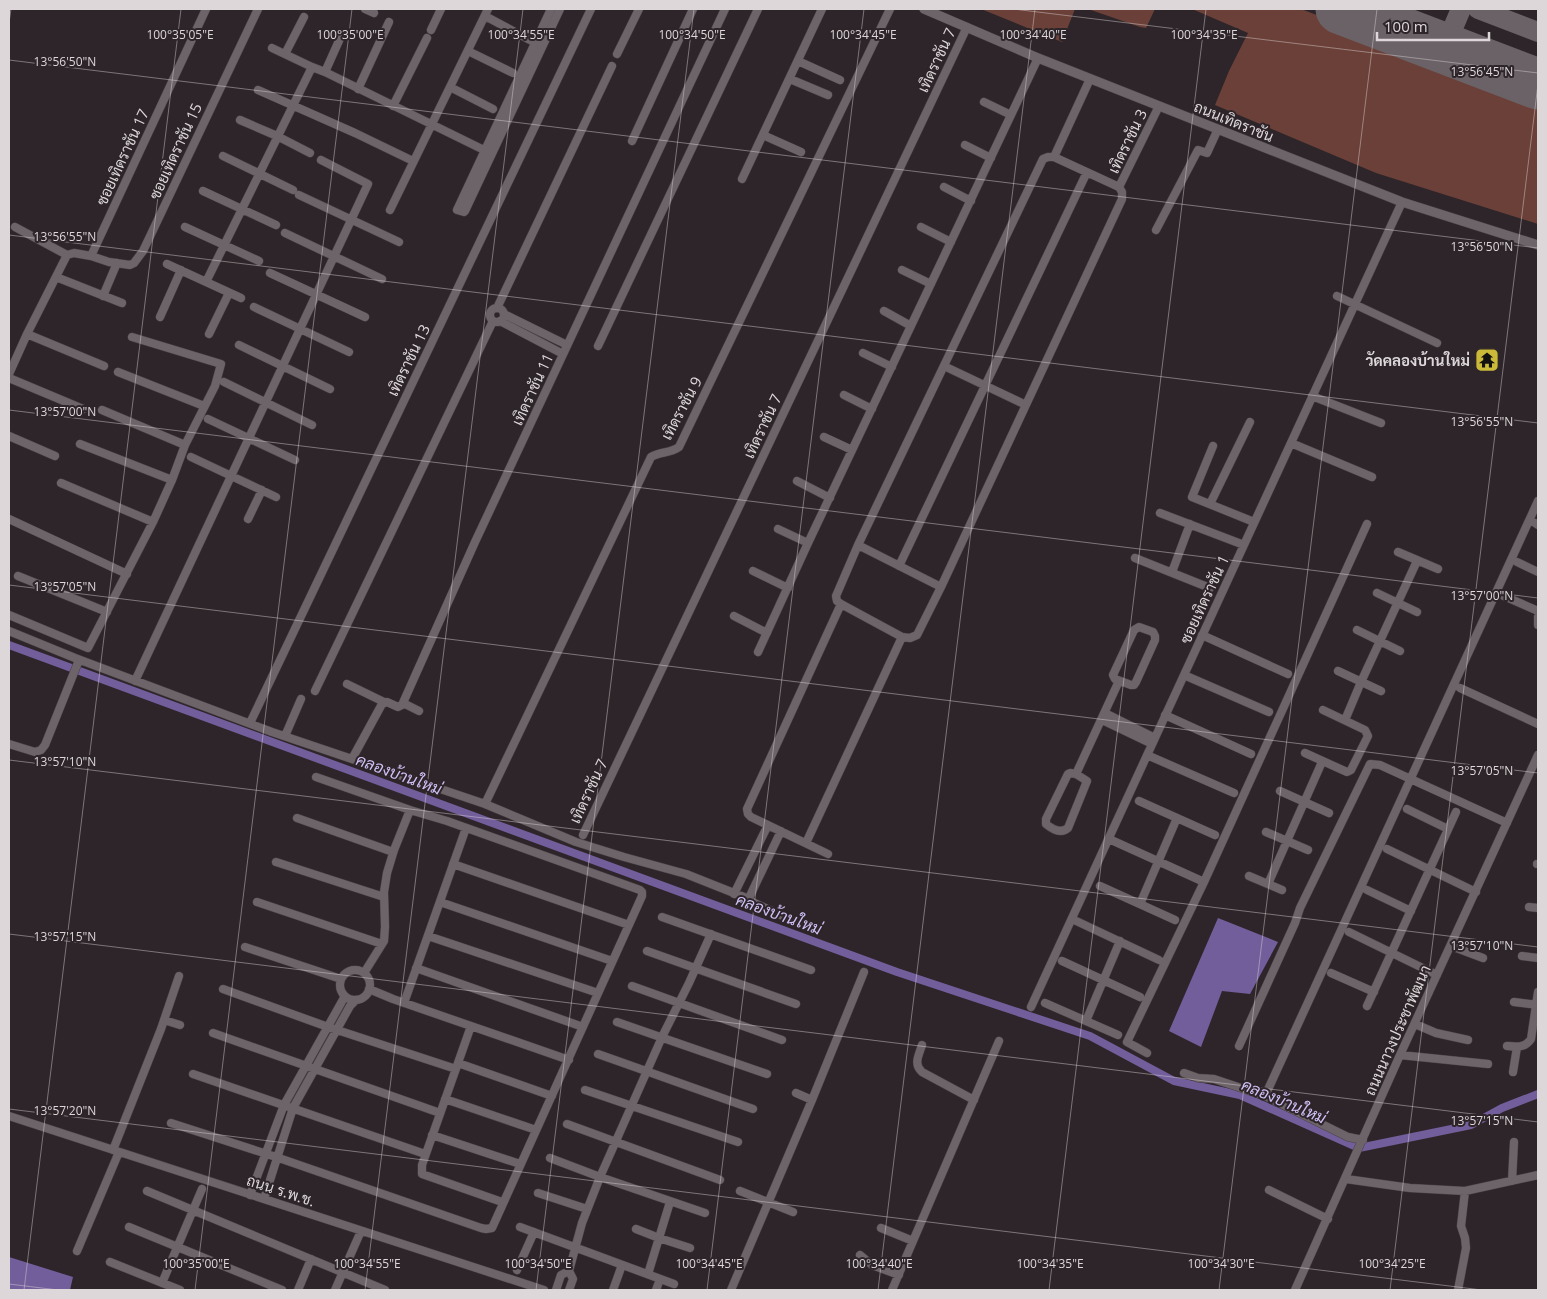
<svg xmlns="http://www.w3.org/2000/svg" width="1547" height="1299" font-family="'Open Sans',Sarabun,sans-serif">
<rect width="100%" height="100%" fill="#2d2529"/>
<!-- green -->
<path fill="#6b4038" d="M981,9H1075L1062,42Z
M1088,9H1155L1146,28L1140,27Z
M1192,9H1301L1538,100V224L1376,173L1215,105L1229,71L1248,33Z"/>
<!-- water -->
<path fill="#735e9c" d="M1218,918L1278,942L1250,994L1222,991L1201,1047L1169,1031Z
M9,1257L73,1277L70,1290H9Z"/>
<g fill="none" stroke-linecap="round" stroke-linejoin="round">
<!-- canal -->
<path stroke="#735e9c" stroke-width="8" d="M9,645L897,972L1090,1036L1174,1081L1240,1095L1359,1148L1471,1125L1502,1108L1538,1094"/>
<!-- taxiway -->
<path stroke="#6a6266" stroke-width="20" d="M1478,9L1538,32
M1440,47L1447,42L1461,9"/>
<!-- runway -->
<path stroke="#6a6266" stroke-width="51" d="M1341,9L1538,84"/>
<!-- minor casing -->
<g stroke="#494246" stroke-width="9">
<path id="minor" d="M365,9L374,13
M551,9L457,210L464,212L465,211L560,9
M485,16L530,40
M431,30L441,9
M272,48L312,67
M468,51L513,73
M285,54L304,17
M617,54L639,9
M798,61L840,80
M325,72L488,152
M790,79L828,95
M450,87L493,109
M358,89L389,22
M258,90L355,133L413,161
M984,102L1011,115
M393,106L427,38
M240,120L277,136L310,153
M763,135L801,152
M632,141L693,9
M965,145L991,158
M223,156L293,190
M1048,157H1054L1119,187L1122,192V199L941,587L917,635L910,638L902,637L841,604L837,601L836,596L858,545L1043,159Z
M1054,157L1090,79
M742,179L822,9
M944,187L971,201
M1119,187L1159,106
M203,191L276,225
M299,195L399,242
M390,210L488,9
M15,227L67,255
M185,227L259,261
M921,227L951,242
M1156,230L1198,150L1207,153L1218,129
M285,233L382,279
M91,256L109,262L130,265L134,263L143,251L258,9
M167,264L241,298
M902,270L931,284
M270,273L365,317
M56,277L122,303
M206,282L312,67L325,72L342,34
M103,296L117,263
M1337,296L1437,343
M254,307L349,352
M490 315a7 7 0 1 1 14 0a7 7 0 1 1-14 0Z
M497,308L612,66
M884,311L911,326
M504,314L567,345
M160,317L181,270
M500,321L563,354
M27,334L104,366
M209,334L229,293
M239,345L330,389
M598,346L758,9
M863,353L892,367
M944,366L1026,405
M118,372L204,406
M9,374L27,334L67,255L74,253L91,256L206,9
M9,378L83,409
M224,382L312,425
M844,395L872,409
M1312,396L1381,423
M102,410L185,445
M208,419L295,460
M9,436L55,456
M824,437L852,450
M1291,443L1372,477
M80,444L172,480
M1213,446L1192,497L1254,522
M191,457L276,497
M797,481L830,498
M61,483L153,522
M1210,504L1250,422
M1160,513L1244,545
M9,519L127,574
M248,519L262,490
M1535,523L1538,525
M778,529L808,543
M858,545L941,587
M1398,552L1438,569
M1135,558L1210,588
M1517,562L1538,572
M899,566L1087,172
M753,571L788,588
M1172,572L1190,524
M18,576L107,612
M1377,593L1417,612
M1497,593L1538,611
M9,615L88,648L153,522L172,480L185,445L215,386L221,364L132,337
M734,616L767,633
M1538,617V625
M1139,627L1153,632L1155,636V640L1136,682L1134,685H1131L1115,679L1113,675L1134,630Z
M1357,630L1400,651
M9,631L75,658L272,732L485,804L576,842L624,857L686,874L744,897L748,900L781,831
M1202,635L1288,674
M758,652L808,543L1038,58
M1338,671L1381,691
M1184,675L1269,712
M135,681L368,184L321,160
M347,684L384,702
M1460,688L1538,724
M315,691L493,321
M403,703L419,711
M1105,713L1155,738
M1165,715L1251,754
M1102,720L1152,744
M1345,720L1361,682L1417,561
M250,723L591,9
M285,736L301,699
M9,744L35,752L41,750L45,745L79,660
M1305,753L1347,772L1351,770L1368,736L1365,730L1323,710
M1147,755L1234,793
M352,759L382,704L387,702L398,707L402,705L475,542L725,9
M1070,773L1076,774L1087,781L1068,828C1061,834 1052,829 1046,824V819L1068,774Z
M1076,774L1119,681
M1280,791L1329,813
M1139,801L1215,835
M485,804L651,457C661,451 669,454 679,447L890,9
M1407,809L1448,829
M297,818L393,852
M1266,832L1308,850
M583,835L967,27
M1109,839L1204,882
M806,843L902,637
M1387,849L1476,892
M828,854L751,817L748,814L747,809L841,604
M276,862L384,897
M453,864L629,925
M1537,864H1538
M1249,876L1282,890
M1268,884L1322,762
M1100,886L1175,920
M1367,890L1411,911
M734,894L768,825
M748,900L798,923
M257,902L382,944
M440,902L612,961
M1140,904L1177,818
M1529,907L1538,908
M662,917L811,970
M1072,919L1159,960
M1349,932L1437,975
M428,936L598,993
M1451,946L1483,958
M245,947L341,979
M647,951L796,1004
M1522,956L1538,958
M1062,961L1140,997
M416,968L583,1027
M340 985a15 15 0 1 1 30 0a15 15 0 1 1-30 0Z
M364,973L384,941L385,927L384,892L387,873L394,850L410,810
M1331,973L1374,992
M632,986L782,1040
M223,989L328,1027L456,1069
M369,989L393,999L569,1060
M1514,1002L1538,1005
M404,1003L466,828
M1045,1003L1118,1035
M1367,1006L1456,812
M1031,1007L1402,202
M164,1020L180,1025
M1086,1021L1120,941
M617,1022L767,1074
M1415,1024L1436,1033L1468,1040
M471,1026L422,1165V1174L502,1202
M213,1033L440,1113
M922,1045C919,1055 913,1064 922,1072L974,1100
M1239,1046L1295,923L1300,908L1370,764L1380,765L1507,823
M1507,1046C1517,1047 1525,1048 1531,1039L1538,992
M1147,1053L1127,1042L1204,882L1367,524
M598,1054L753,1109
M1400,1055L1488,1064
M458,1063L552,1096
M1513,1072L1517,1047
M1184,1073L1198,1078L1214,1079L1265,1096L1348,1137L1363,1140
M193,1074L425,1154
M585,1090L738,1142
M796,1093L812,1100
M1265,1096L1538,501
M445,1099L536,1130
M9,1116L544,1290
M171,1123L276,1157L481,1228L486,1229L492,1228L642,896V892L640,890L447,821L410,810L316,777
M567,1124L720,1180
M432,1135L520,1164
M113,1150L161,1029L179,976
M550,1158L600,1177L705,1213
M1346,1179L1410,1188L1465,1191L1538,1175
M1512,1181L1514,1142
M1269,1190L1328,1219
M147,1191L385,1290
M740,1191L793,1212
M538,1193L587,1209
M250,1195L284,1105L345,996
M264,1199L293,1108L350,1006L356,1000
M129,1227L282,1290
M520,1227L674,1284
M881,1228L913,1241
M636,1229L659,1238L690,1248
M77,1251L119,1152
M860,1255L872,1265L899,1275
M110,1262L180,1290
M517,1270L534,1232
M648,1274L670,1202
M162,1283L202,1189
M298,1290L311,1259
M335,1290L361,1231
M556,1290L561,1275L569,1271
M569,1290L573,1279L569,1271L582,1223L600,1177L662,1037L689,983L711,934
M613,1290L622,1265
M656,1290L660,1279
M731,1290L812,1100L864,972
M892,1290L913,1241L999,1041
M1295,1290L1400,1055L1538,755
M1458,1290L1466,1248L1465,1238L1461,1226L1465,1191"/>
</g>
<!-- tertiary casing -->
<g stroke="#494246" stroke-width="10">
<path id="tertiary" d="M924,9L1038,58L1402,202L1538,245"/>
</g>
<!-- minor -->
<use href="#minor" stroke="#6d6469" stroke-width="8"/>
<!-- tertiary -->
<use href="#tertiary" stroke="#6d6469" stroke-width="9"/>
</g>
<!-- ticks -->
<path fill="none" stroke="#ddd7da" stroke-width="1" stroke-opacity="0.45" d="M1013,9L1538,73M9,23L11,9M9,60L1538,248M9,235L1538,423M9,410L1538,598M9,585L1538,773M9,760L1538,947M9,934L1538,1122M9,1109L1482,1290M9,1284L58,1290M24,1290L181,9M195,1290L352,9M365,1290L523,9M536,1290L694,9M707,1290L864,9M878,1290L1035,9M1049,1290L1206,9M1219,1290L1377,9M1390,1290L1538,84"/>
<!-- icons -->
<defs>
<g id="temple-square" transform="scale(1.25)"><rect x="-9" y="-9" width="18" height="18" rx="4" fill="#cbba39" stroke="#2d2529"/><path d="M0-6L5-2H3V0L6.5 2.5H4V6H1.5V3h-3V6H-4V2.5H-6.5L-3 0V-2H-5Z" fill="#111"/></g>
</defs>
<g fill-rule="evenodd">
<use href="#temple-square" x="1487" y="360"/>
</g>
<g text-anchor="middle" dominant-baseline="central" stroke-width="4" stroke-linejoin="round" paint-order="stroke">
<!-- street labels -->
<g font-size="15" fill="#ddd7da" stroke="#2d2529">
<text transform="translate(936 60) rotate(-65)">เทิดราชัน 7</text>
<text transform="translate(1234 121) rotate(22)">ถนนเทิดราชัน</text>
<text transform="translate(1127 141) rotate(-64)">เทิดราชัน 3</text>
<text transform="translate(175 151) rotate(-65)">ซอยเทิดราชัน 15</text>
<text transform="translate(122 157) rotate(-65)">ซอยเทิดราชัน 17</text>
<text transform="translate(408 360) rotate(-64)">เทิดราชัน 13</text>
<text transform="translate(532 389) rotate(-65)">เทิดราชัน 11</text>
<text transform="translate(681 408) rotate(-62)">เทิดราชัน 9</text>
<text transform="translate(762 426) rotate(-65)">เทิดราชัน 7</text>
<text transform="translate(1204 599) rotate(-65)">ซอยเทิดราชัน 1</text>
<text transform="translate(588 791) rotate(-65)">เทิดราชัน 7</text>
<text transform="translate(1397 1030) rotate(-66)">ถนนนาวงประชาพัฒนา</text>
<text transform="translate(281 1190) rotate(18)">ถนน ร.พ.ช.</text>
</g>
<!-- poi labels -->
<g font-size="15" font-weight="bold" fill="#ddd7da" stroke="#2d2529" text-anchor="end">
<text x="1470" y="360">วัดคลองบ้านใหม่</text>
</g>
<!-- water labels -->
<g font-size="16" font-style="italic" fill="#cfc0f6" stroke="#2d2529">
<text transform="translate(399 774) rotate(20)">คลองบ้านใหม่</text>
<text transform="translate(779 914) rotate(20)">คลองบ้านใหม่</text>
<text transform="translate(1284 1101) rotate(23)">คลองบ้านใหม่</text>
</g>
</g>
<g font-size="12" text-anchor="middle" fill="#ddd7da" stroke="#2d2529" stroke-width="4" stroke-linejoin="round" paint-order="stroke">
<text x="1204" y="39">100°34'35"E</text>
<text x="180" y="39">100°35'05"E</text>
<text x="350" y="39">100°35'00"E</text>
<text x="521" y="39">100°34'55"E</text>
<text x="692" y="39">100°34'50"E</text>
<text x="863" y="39">100°34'45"E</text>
<text x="1033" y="39">100°34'40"E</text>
<text x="65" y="66">13°56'50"N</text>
<text x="1482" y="76">13°56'45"N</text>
<text x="65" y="241">13°56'55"N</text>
<text x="1482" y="251">13°56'50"N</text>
<text x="65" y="416">13°57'00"N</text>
<text x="1482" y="426">13°56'55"N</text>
<text x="65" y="591">13°57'05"N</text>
<text x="1482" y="600">13°57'00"N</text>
<text x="65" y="766">13°57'10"N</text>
<text x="1482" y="775">13°57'05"N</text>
<text x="65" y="941">13°57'15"N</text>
<text x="1482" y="950">13°57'10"N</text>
<text x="65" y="1115">13°57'20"N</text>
<text x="1482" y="1125">13°57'15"N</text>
<text x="196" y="1268">100°35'00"E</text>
<text x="367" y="1268">100°34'55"E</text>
<text x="538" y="1268">100°34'50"E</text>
<text x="709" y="1268">100°34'45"E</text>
<text x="879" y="1268">100°34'40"E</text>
<text x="1050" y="1268">100°34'35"E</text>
<text x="1221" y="1268">100°34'30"E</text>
<text x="1392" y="1268">100°34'25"E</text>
</g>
<!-- border -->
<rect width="1547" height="1299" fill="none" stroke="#ddd7da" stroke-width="20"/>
<!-- scale -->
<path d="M1377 32v8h112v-8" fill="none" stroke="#ddd7da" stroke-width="2.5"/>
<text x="1384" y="32" font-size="15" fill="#ddd7da" stroke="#2d2529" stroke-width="4" paint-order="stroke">100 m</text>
</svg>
